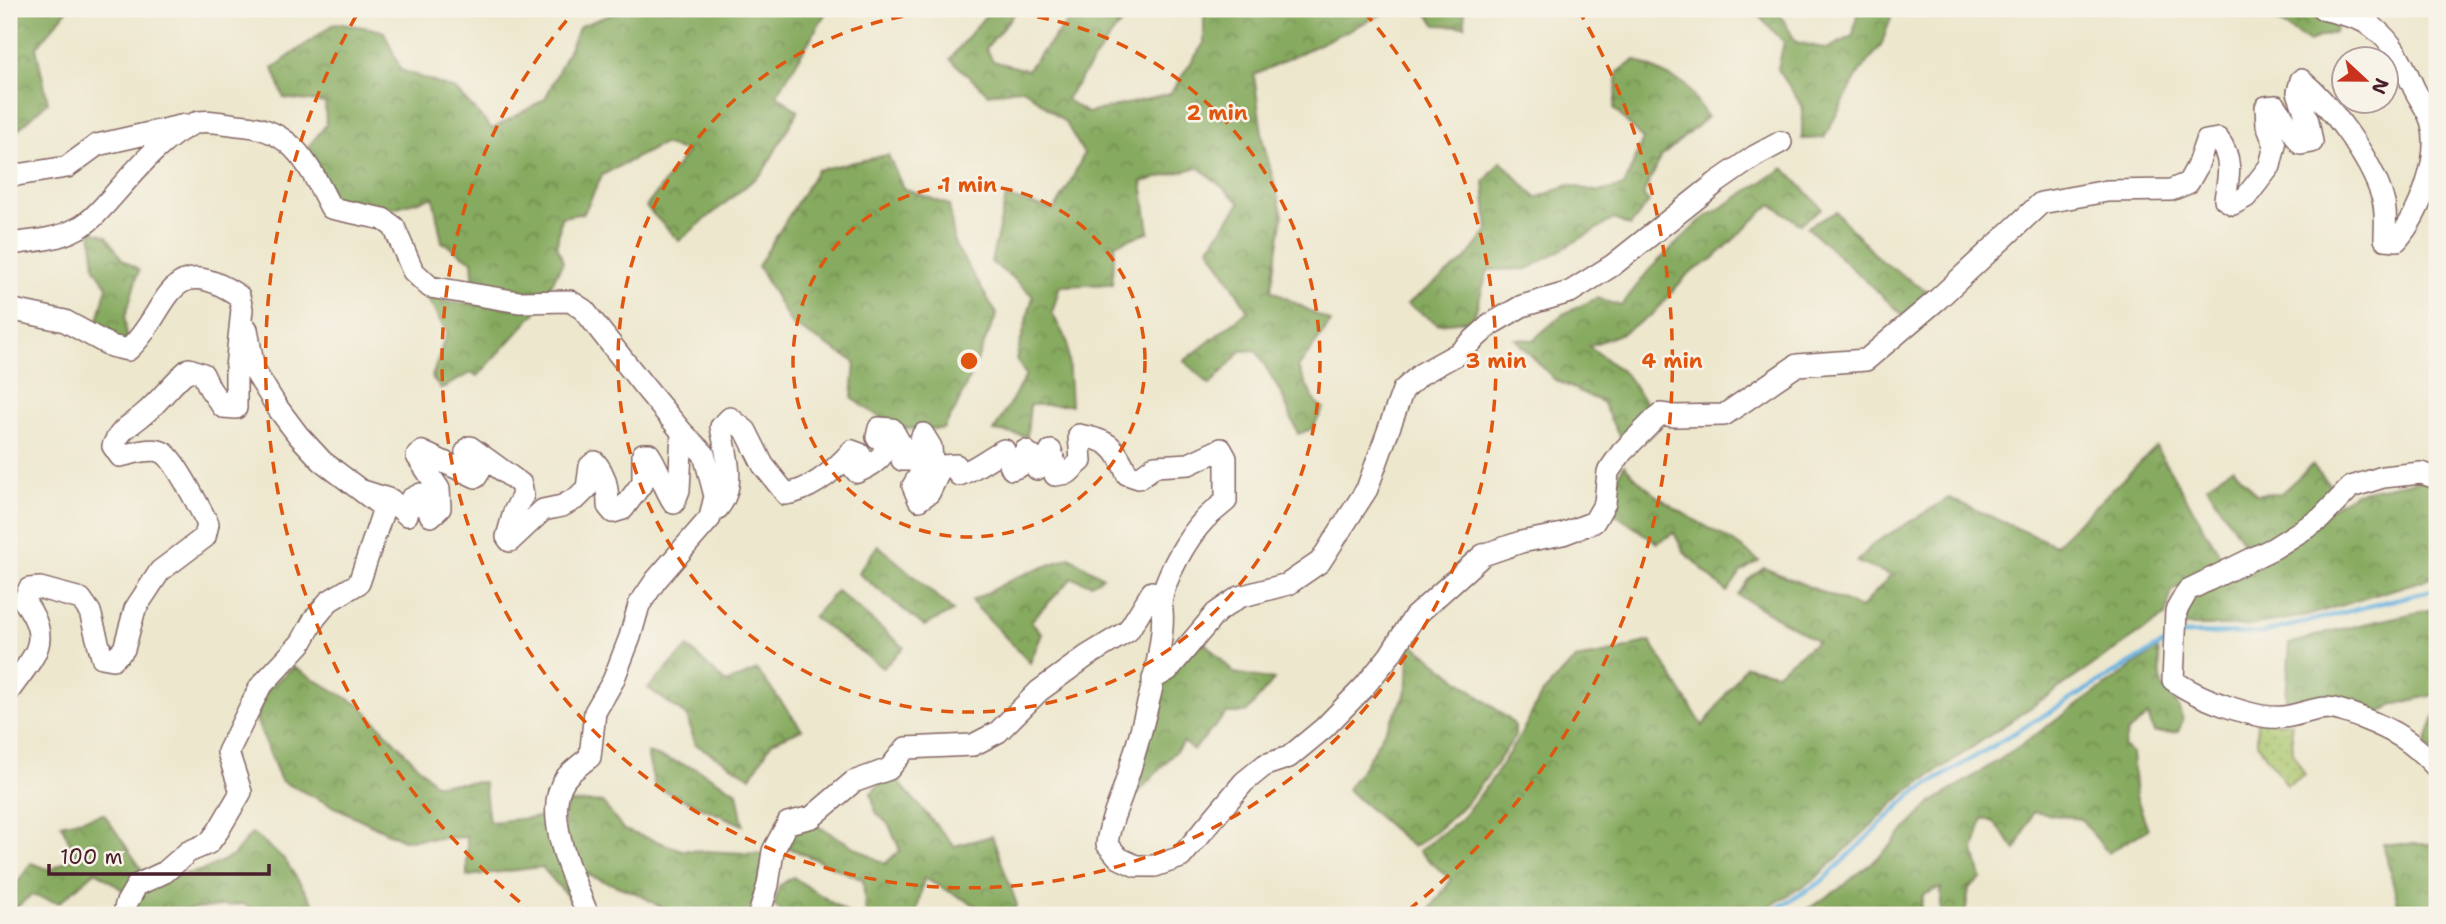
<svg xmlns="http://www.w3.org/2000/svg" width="2446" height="924" font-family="'Shantell Sans',sans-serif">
<defs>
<pattern id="grass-dots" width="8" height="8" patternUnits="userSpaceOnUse" patternTransform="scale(1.75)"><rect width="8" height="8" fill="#a9c56b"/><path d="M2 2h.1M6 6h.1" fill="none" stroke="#8c9f58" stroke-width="1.8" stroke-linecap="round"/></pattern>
<pattern id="forest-crowns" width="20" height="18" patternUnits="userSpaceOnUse" patternTransform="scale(1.75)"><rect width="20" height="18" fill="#86aa5f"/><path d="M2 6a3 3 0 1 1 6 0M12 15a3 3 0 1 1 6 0" fill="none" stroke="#708a4f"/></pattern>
</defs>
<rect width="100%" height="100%" fill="#f7f3e8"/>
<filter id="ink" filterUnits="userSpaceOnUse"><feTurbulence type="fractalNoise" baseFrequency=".0143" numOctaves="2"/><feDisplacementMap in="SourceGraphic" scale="14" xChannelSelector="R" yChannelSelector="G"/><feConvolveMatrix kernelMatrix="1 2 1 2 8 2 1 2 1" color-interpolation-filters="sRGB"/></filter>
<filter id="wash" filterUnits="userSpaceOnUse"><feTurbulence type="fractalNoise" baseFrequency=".00686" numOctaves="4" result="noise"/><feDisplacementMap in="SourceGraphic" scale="28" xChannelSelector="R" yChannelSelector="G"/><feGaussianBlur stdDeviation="1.57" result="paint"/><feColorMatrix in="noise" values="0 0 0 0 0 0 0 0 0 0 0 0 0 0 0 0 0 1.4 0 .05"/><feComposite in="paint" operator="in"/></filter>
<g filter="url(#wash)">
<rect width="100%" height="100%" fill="#ede7cd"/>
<!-- grass -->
<path fill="url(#grass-dots)" stroke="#7a724b" stroke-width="2" d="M2257,721L2291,723L2293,752L2305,775L2287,785L2257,743Z"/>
<!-- forest -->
<path fill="url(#forest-crowns)" stroke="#686445" stroke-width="2" d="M9,9H68L36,48L48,102L9,138Z
M626,9H828L777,95L798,111L763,172L679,241L646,207L687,152L663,144L602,175L584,213L561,217L557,245L563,262L547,293L517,295L474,288L472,261L442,242L433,197L386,210L335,200L308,147L326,125L325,103L284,98L273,68L335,23C352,26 368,26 384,32L401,70L456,90L492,129L545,99L580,26Z
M991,9H1018L986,48L993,61L1027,70L1078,9H1136L1116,29L1066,99L1087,113L1170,94L1204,43V9H1393L1254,75L1263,142L1283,215L1271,290L1331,322L1298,368L1315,402L1324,408L1312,429L1298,434L1282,395L1256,350L1241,351L1210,385L1184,361L1248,311L1209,247L1240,203L1199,167L1142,182L1149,232L1115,244L1112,284L1060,286L1052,313L1067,341L1071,405H1030L1027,436L994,431L1026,375L1016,359L1033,296L1014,279L991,262L1006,197L1054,210L1068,187L1084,154L1066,123L1023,88L988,94L950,59Z
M1424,9H1464L1465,26L1436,25Z
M1765,9H1777L1796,42L1827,49L1853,36L1858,9H1894L1881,46L1860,71L1824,138L1802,139V106L1778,69L1784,42L1756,13Z
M2258,9H2295L2337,26L2335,32L2309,42Z
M1635,60L1685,84L1707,117L1661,157L1643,195L1649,202L1630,226L1614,219L1528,269L1488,270L1473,320L1438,324L1407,304L1465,260L1488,231L1484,182L1501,161L1536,198L1569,185L1599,192L1624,186L1643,139L1614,109L1618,72Z
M888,155L903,188L949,205L955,245L997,314L956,408L943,429L895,428L852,398L855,362L791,324L758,266L817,170Z
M1784,168L1822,208L1800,224L1771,204L1713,259L1687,275L1652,315L1622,333L1589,346L1625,374L1651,410L1620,438L1602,402L1555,380L1515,339L1533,340L1563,314L1597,298L1621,306L1650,269L1700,221Z
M1836,212L1880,260L1934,296L1906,318L1807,227Z
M91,230L107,236L122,259L139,270L125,318L127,345L95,332L107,286L95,268Z
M425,295L449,302L538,310L478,376L471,373L441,389L432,377L447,332Z
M2156,447L2225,563L2172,591L2165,616L1905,793L1815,879L1755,915H1426L1451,880L1419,851L1461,819L1492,779L1521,734L1541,695L1575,659L1609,653L1650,641L1703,726L1746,666L1776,673L1817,641L1738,595L1748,580L1764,568L1861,608L1891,575L1857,562L1873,544L1949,498L2055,545Z
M1624,465C1651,498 1691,518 1727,538C1738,544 1749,553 1759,561L1741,572L1727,592L1685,553L1674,533L1657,543L1615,514L1617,479Z
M2312,465L2336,491L2312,517L2249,552L2207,486L2233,467L2256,494L2281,493Z
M2421,480L2437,485V576L2310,615L2245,626H2184L2190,594L2356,493Z
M878,545L953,611L924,626L858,573Z
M1070,557L1103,577L1091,584L1072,578L1031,621L1042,634L1030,663L971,601L1017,577Z
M837,591L904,647L883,668L813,617Z
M2437,608V694L2393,705L2372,716L2285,710L2290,644L2328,632Z
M1203,641L1234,673L1274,680L1246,713H1227L1193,750L1184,742L1130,802L1157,682Z
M1409,641L1511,721L1515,726V736C1484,783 1462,816 1413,847L1347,789L1364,766L1404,698L1408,682Z
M688,647L726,683L757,670L802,729L772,742L751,777L695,744L687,716L648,688Z
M2158,649L2162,686L2176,701L2183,720L2178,732L2154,733L2148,715L2127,733L2124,747L2132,754L2136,796L2148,829L2108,853L2081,819L2033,812L2016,850L1994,822L1983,818L1974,850L1981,879L1969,888L1965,915H1941V888L1923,895L1919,915H1798L1839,889L1881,855L1931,803L2002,758Z
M293,667L361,706L435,784L484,782L489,822L550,816L576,906L542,867L467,876V837L403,840L281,781L256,719L265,691Z
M2437,710V757L2426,744Z
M647,753L695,768L737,792L743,825L655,787Z
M891,773L954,846L992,836L1017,905L1009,915H975V905L924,878L916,915H866L863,880L787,847L785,839L796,829L814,824L885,864L900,850L889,825L876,812L871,793Z
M602,802L624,830L682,850L764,854L754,915H672L641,895L577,871L563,835L566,803Z
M104,814L145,874L125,892L96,871L59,903L31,895L17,907L24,915H9V895L31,863L51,870L76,855L61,824Z
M252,833L284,859L319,912L324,915H262L243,904L130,915L140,889L165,878L204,870L233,856Z
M2383,844H2437V915H2401Z
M793,877L851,915H785L774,906L779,886Z"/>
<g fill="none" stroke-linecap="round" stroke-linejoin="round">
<!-- stream -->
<path stroke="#68b2e0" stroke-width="4.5" d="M2182,634L2262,633L2437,589
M1766,915L1821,882L1911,795L2168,641"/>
</g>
</g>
<g filter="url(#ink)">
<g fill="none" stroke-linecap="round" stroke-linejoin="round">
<!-- minor casing -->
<g stroke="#836564" stroke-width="24">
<path id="minor" d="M9,171L17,175L67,167L97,145L185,125
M9,244C31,241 56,240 76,229C90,223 102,208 112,197C134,172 163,136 195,123C206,119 225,124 238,125C293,128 308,164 331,208L383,219L394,227L413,271L430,287L519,302L570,301L584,310L643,385L682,432L704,454L715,496L710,518L656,580L639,605L630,637L613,681L595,712L590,757C582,763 571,771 565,779C541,813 574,881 588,915
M9,309L65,321L111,346L128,350C169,313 166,247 239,296L242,309L236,368V408L223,407L210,389L203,374L189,369C172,383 160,401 144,414C130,426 121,428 113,446L120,456C132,454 152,446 164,453C176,461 200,509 208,524L205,537L160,571L135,609L124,649L113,659L102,657L90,612L81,599L40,588L29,589L24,601C54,642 34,655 9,691
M2437,478L2421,473L2383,477L2351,487L2320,519L2274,548L2188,590L2176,611L2173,680C2195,697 2255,720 2283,717C2297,716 2311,709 2326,708C2337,708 2351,714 2362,718C2395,731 2412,741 2437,768
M363,491L391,500L407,515L411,499L421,494L431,516L440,508L439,489L417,456L422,452L476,477L479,472L466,452L470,447L521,484L523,495L514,512L507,537L510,541L543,510L562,506L577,498L587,488L590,466L595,462C606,475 608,489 608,506L613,512L623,509L643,482V454H649C660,470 663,487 674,503L679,490L682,432
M718,508C737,485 726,453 721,427L730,418L746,431L763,465L786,494C812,490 835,470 852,451L860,454L852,466L857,472C872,466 882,459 888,445L877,437L879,428L892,429L900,443L902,460H912L923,434L931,447L932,461L922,471L913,486L919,500L929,493L942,466L956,465L959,475C976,469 988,458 1004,450L1012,469L1020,466L1025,451L1032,456L1037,469L1045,463L1051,451L1055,463V475L1068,473L1081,461L1079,435C1108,440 1116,446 1127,474L1139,478L1155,466L1189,464L1221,449L1226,458V501C1219,507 1211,513 1205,519C1187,538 1164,578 1161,603
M1153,679L1168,670L1216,613L1239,597L1288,584L1320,562L1367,489L1403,390L1421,374L1459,353L1491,324L1522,306L1570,292L1613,265L1716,183L1755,156L1781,142
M124,915L126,904L137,885L165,872L188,852L209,843L218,831L241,792L228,752L260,687L301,643L315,618L329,601L359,583L384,508L322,461L298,435L277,407L254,370L247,329
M759,915L768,885L773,851L788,823L812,817L853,782L889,769L906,748L973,745L998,732L1039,691L1087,656L1128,631L1152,592C1155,596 1160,600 1161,605C1170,636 1135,754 1124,788C1118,807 1109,823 1107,844L1119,858L1136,866H1155L1181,857L1244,782L1265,765L1289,757L1324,728L1364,687L1390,655L1414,617L1483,555L1521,542L1563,534L1594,522L1605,503L1608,472L1622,452L1660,414L1675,416L1724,415L1797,365L1866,360L1938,299L2041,203L2107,191L2171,190L2188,183L2197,167L2206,141L2218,139C2233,158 2229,176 2225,199L2233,204L2246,197L2270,166L2275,145L2267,125L2266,107L2276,106L2301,144L2312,142L2308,121L2298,92L2301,80C2331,105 2370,158 2382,196C2387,210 2385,225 2385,239L2397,240C2419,215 2441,159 2432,124C2429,111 2418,98 2413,86C2403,64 2394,43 2374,28C2360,17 2340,14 2323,9"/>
</g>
<!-- minor -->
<use href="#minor" stroke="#fff" stroke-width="21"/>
</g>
</g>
<!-- distance rings -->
<g fill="none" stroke="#e0560e" stroke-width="3.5" stroke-dasharray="12 9">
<circle cx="969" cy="361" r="176"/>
<circle cx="969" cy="361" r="351"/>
<path d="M1364 12A527 527 0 1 1 574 12"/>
<path d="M536 915A703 703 0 0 1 360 9M1578 9A703 703 0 0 1 1402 915"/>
</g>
<circle cx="969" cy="361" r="10" fill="#e0560e" stroke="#f7f3e8" stroke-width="3.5"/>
<g font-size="21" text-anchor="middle" font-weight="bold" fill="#e0560e" stroke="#f7f3e8" stroke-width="5" stroke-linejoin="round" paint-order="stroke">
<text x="1217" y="120">2 min</text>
<text x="969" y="192">1 min</text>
<text x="1496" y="368">3 min</text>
<text x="1672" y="368">4 min</text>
</g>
<!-- margin -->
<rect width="2446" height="924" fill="none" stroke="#f7f3e8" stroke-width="35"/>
<!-- north arrow -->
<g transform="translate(2365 80) rotate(112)"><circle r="33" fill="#f7f3e8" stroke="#b29e9c" stroke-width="2"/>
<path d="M0-5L12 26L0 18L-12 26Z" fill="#c8321e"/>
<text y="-10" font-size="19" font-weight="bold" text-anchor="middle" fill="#4a1f2b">N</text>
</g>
<!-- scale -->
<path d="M49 864v10h220v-10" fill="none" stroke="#4a1f2b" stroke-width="3.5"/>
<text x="60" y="864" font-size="21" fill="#4a1f2b" stroke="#f7f3e8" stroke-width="5" paint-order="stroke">100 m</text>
</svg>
